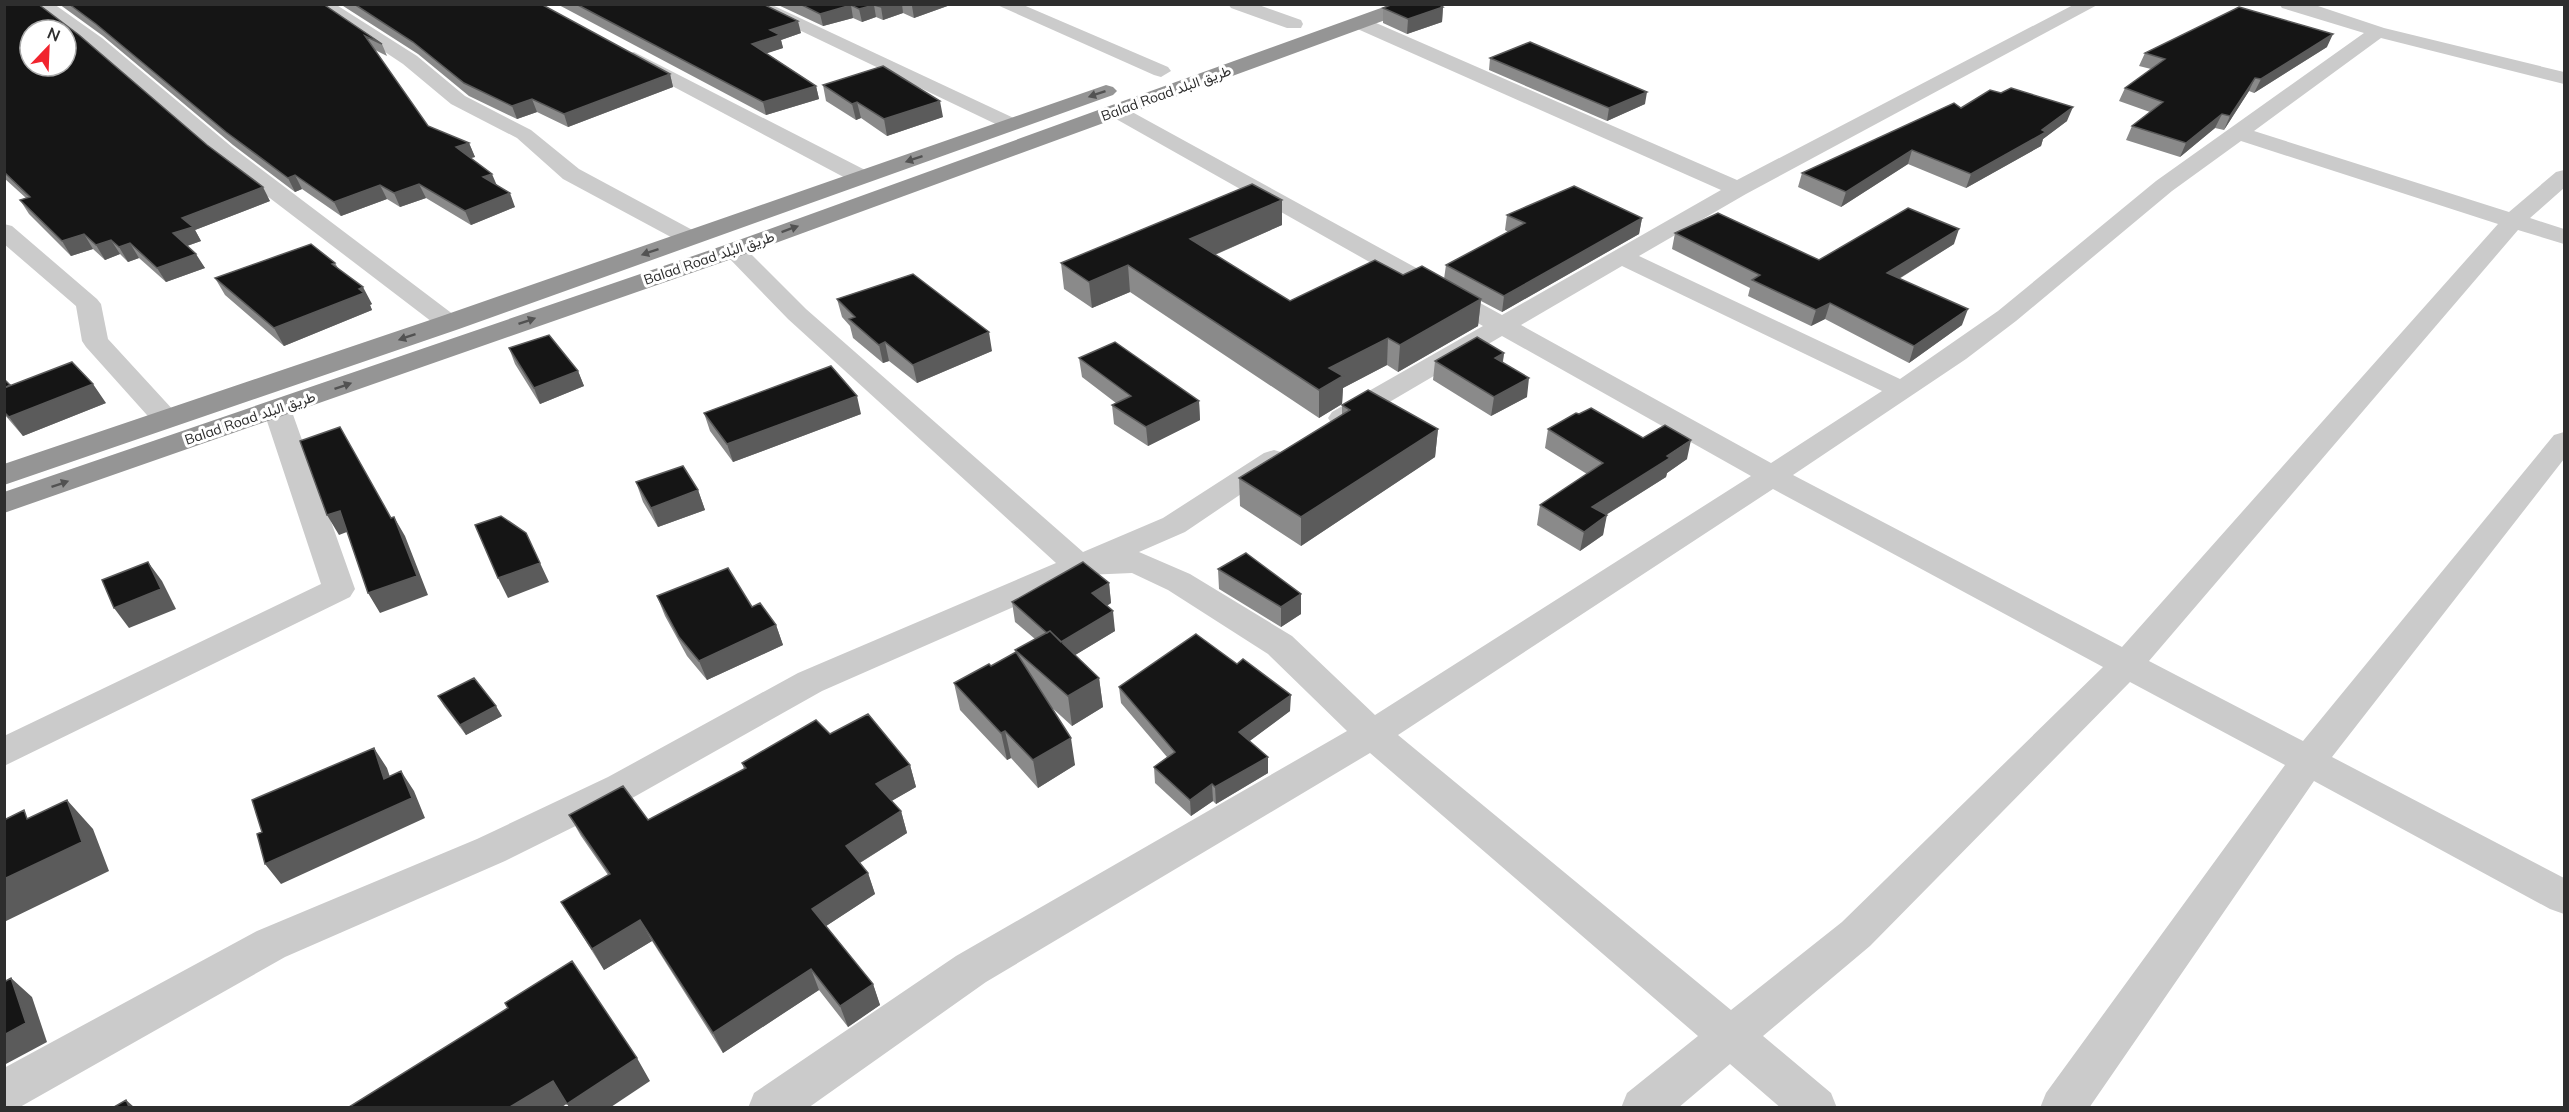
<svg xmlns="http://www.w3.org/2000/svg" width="2569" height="1112" font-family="Mulish,Vazirmatn,sans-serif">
<rect width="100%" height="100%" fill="#fff"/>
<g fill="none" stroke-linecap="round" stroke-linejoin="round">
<!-- street -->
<path fill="#cbcbcb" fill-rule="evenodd" d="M33,4H54L102,38L232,147L458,318L462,323L458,328L449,331L440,328L216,157L88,46Z
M313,4H335L417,56L465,96L531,130L579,169L698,233L702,238L698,243H682L563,179L517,138L451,104L403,64Z
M745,4H770L1018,120L1021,124L1018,128H1004Z
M995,4H1021L1168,67L1171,71L1161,77L1154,75Z
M1228,4H1256L1301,20L1303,24L1301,28H1287L1231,8Z
M2075,4H2099L1746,194L1639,256L1900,379L1998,311L2156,181L2364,33L2282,8L2279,4H2312L2384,28L2564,72V84L2381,38L2254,131L2509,212L2556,172L2564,170V188L2530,218L2564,229V244L2518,230L2149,661L2303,741L2554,435L2564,432V459L2332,757L2564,878V914L2550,909L2314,781L2089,1108H2040L2046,1093L2285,765L2130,682L1870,946L1763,1036L1831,1093L1837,1108H1781L1730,1064L1678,1108H1621L1627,1093L1698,1036L1370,753L986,982L808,1108H748L754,1093L956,956L1347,731L1268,654L1168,590L1132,573L1086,575L822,691L634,797L505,861L285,957L20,1107L4,1108V1068L257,931L477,839L608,777L798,673L1056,563L788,319L726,255L722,250L726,245L734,243L742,245L806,309L1083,552L1163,518L1264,453L1274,450L1284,453L1289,459L1284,465L1185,532L1139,552L1190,574L1292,636L1375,715L1751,476L1502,336L1352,424L1342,426L1332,424L1328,418L1332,412L1483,326L1109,115L1106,111L1109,107H1123L1502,315L1721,190L1353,27L1351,23L1353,19H1367L1737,180ZM2241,141L2498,224L2122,647L1793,475L1966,359L2016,321L2172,191ZM1622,266L1882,391L1771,463L1521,325ZM1773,489L2103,667L1842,922L1731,1010L1398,735Z
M634,52L869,172L872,177L869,182H853L627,62L624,58L627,54Z
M4,224L12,226L97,299L101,304L108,339L175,412L179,418L175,424L165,426L155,424L86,347L82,341L76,306L4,244Z
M277,401L287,403L291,409L355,589L350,597L4,766V736L321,584L263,409L267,403Z"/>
<!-- highway -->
<path fill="#959595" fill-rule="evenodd" d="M1392,4H1420L1418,8L743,255L4,513V492L725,245Z
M1106,85L1113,87L1117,91L1113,95L459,329L4,485V464L439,317Z"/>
</g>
<!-- wall -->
<path fill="#8a8a8a" d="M4,4L270,201L195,230L201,241L187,246L205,268L166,282L139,258L128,262L120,254L105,260L93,249L71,256L29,214L20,200L26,198L4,178Z
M59,4H323L382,44L387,56L375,50L428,126L469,143L475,157L471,158L515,207L471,225L426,198L400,207L387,199L341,216L302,189L295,192L233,145L103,36Z
M340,4H541L670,74L673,87L568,127L537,112L517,119L469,96L418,54Z
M557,4H763L801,33L781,40L783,48L766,53L816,86L819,99L766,115Z
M776,4H953L914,18L903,13L883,20L876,17L862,22L853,18L823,26Z
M1443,7L1442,22L1407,34L1383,23V8Z
M2327,47L2254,93L2249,91L2224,130L2215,128L2180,157L2126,140L2132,126L2150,112L2119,101L2125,88L2151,69L2139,66L2145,53Z
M1490,58L1645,104L1607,121L1489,70Z
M823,85L943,117L887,136L861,118L856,120L826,101Z
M1961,108L2067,121L2043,139L2041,146L1966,188L1908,164L1841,207L1798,187L1802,173Z
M1282,200V225L1215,255L1290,301L1403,275L1444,279L1446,265L1508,232L1505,230L1507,215L1642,218L1639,234L1502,312L1481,301L1478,326L1398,372L1387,365L1343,388L1342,404L1319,418L1130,292L1092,308L1064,289L1061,263Z
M1675,233L1819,260L1954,244L1899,279L1962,325L1909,363L1825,319L1811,326L1748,296L1750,288L1672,249Z
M335,263L338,268L372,304L370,305L372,310L284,346L225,295L215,278Z
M837,299L992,351L917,383L889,361L883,363L853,338L850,326L842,317Z
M509,348L578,371L584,386L540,404L515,364Z
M1504,353L1503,362L1527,397L1491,416L1433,380L1435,361Z
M1079,358L1199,401L1200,420L1148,446L1114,424L1112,405L1116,403L1082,377Z
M4,379L10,385L106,403L23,436L4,414Z
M1342,405L1438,429L1435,457L1301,546L1240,506L1239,478L1342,415Z
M704,413L861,414L733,462L710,431Z
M1548,429L1643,438L1687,459L1667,473L1666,477L1606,515L1603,535L1580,551L1537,525L1540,505L1587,474L1545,448Z
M636,482L698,490L705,510L658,527L643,502Z
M1218,569L1301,614L1281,627L1219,589Z
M1109,583L1111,603L1107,606L1115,631L1075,655L1099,678L1103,707L1072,726L1050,706L1075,765L1038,788L1011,758L1007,760L960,710L954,683L991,666L1016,652L1015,650L1035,639L1015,622L1012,602Z
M657,596L752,607L776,625L783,645L707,680L687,656L665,616Z
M1119,687L1290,711L1249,741L1268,757V773L1216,804L1213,801L1191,816L1155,783L1154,767L1167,757L1121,703Z
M438,696L502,716L466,735L444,706Z
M830,734L910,765L916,787L891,801L901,811L907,833L860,863L868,873L875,894L826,926L873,984L880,1005L848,1027L819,990L723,1053L652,941L604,970L561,902L608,875L581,836L569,815L648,820L744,769L742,763Z"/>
<!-- shaded-wall -->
<path fill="#5b5b5b" d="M889,4H902L903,13L883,20L881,7Z
M915,4H953L914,18L912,6Z
M851,5L853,18L823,26L820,14Z
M874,5L876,17L862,22L859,9Z
M1443,7L1442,22L1407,34L1408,19Z
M798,21L801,33L781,40L783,48L756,57L752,44L770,30Z
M2333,34L2327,47L2254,93L2261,79Z
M670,74L673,87L568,127L564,114Z
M2255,78L2249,91L2224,130L2230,116Z
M816,86L819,99L766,115L763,102Z
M1647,92L1645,104L1607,121L1609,108Z
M532,99L537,112L517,119L512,106Z
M940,101L943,117L887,136L884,119Z
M857,102L861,118L856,120L852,104Z
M2073,107L2067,121L2043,139L2041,146L1966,188L1971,174L2042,130Z
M2222,114L2215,128L2180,157L2186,143Z
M469,143L475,157L462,160L456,147Z
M1912,150L1908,164L1841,207L1846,192Z
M492,174L498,188L483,177Z
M295,175L302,189L295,192L288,178Z
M419,184L426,198L400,207L394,193Z
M380,185L387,199L341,216L334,202Z
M263,187L270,201L195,230L201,241L181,248L173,233L182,218Z
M510,193L515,207L471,225L465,211Z
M1282,200V225L1191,265L1190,239Z
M1642,218L1639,234L1502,312L1504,296Z
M1959,229L1954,244L1882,289L1887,273Z
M84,234L93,249L71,256L62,241Z
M111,240L120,254L105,260L96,245Z
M130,243L139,258L128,262L119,247Z
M196,254L205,268L166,282L157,268Z
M1128,265L1130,292L1092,308L1089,282Z
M363,287L372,304L370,305L372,310L284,346L274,328Z
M1481,299L1478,326L1398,372L1400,345Z
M1830,303L1825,319L1811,326L1816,310Z
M1968,309L1962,325L1909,363L1914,346Z
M989,332L992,351L917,383L913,365Z
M1388,338L1387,365L1343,388L1342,404L1319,418V390L1329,368Z
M885,342L889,361L883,363L879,345Z
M1504,353L1501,372L1495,358Z
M578,371L584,386L540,404L534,388Z
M1529,378L1527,397L1491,416L1494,397Z
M93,384L106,403L23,436L9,417Z
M857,396L861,414L733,462L727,444Z
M1199,401L1200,420L1148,446L1146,427Z
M1438,429L1435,457L1301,546V517Z
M1691,440L1687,459L1667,473L1666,477L1588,526L1592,507Z
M698,490L705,510L658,527L651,508Z
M340,511L352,530L339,535L327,515Z
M1607,515L1603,535L1580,551L1584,532Z
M394,517L405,536L428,595L380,613L368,593Z
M526,533L549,582L508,598L498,578Z
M148,562L162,581L176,609L129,628L114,608Z
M1109,583L1111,603L1094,613L1092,593Z
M1301,594V614L1281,627V607Z
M1113,611L1115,631L1062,663L1059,643Z
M776,625L783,645L707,680L699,661Z
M1099,678L1103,707L1072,726L1068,696Z
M1291,695L1290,711L1239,749V732Z
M496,706L502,716L466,735L460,725Z
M1005,731L1011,758L1007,760L1001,733Z
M1071,738L1075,765L1038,788L1033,760Z
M374,748L387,768L397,798L384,779Z
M1268,757V773L1216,804L1215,787Z
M910,765L916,787L883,806L876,784Z
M401,771L414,791L425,818L281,884L265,864Z
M1212,784L1213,801L1191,816L1190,800Z
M67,800L93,829L109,871L4,922V879Z
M901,811L907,833L853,867L846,846Z
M868,873L875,894L820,930L812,909Z
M640,920L652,941L604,970L592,949Z
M811,969L819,990L723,1053L713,1033Z
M11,978L32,997L47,1042L4,1065V1035Z
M873,984L880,1005L848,1027L840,1006Z
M637,1058L650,1081L611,1107H569L567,1104Z
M553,1081L568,1103L562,1107H510Z
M126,1100L134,1107H129Z"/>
<!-- building -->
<path fill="#151515" stroke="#5b5b5b" stroke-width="1.5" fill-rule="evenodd" d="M4,4H38L79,35L207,145L263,187L182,218L193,227L173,233L196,254L157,268L130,243L119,247L111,240L96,245L84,234L62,241L20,200L30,197L4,172ZM30,30H66V66H30Z
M69,4H323L382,44L365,36L428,126L469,143L456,147L492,174L483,177L510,193L465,211L419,184L394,193L380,185L334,202L295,175L288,178L226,132L96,24Z
M354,4H541L670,74L564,114L532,99L512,106L464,83L413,42Z
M576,4H763L798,21L770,30L780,35L752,44L816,86L763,102Z
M800,4H889L881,7L874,5L859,9L851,5L820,14Z
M1393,4H1438L1443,7L1408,19L1383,8Z
M2239,7L2333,34L2261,79L2255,78L2230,116L2222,114L2186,143L2132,126L2163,102L2125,88L2165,59L2145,53Z
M1530,42L1647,92L1609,108L1490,58Z
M883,66L940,101L884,119L857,102L852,104L823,85Z
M2011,88L2073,107L2042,130L2046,132L1971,174L1912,150L1846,192L1802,173L1954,103L1961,108L1990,90L2001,93Z
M1252,184L1282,200L1190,239L1290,301L1375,260L1403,275L1422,266L1481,299L1400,345L1388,338L1329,368L1343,376L1319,390L1128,265L1089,282L1061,263Z
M1574,186L1642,218L1504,296L1446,265L1525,223L1507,215Z
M1908,208L1959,229L1887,273L1968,309L1914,346L1830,303L1816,310L1752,280L1760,275L1675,233L1718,213L1819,260Z
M311,244L335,263L332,264L363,287L359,289L364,293L274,328L215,278Z
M913,274L989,332L913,365L885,342L879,345L849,319L855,317L837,299Z
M549,335L578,371L534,388L509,348Z
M1477,337L1504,353L1495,358L1529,378L1494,397L1435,361Z
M1115,342L1199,401L1146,427L1112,405L1131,396L1079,358Z
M72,362L93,384L9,417L4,412V388Z
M831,366L857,396L727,444L704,413Z
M4,379L10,385L4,388Z
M1368,390L1438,429L1301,517L1239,478L1350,410L1342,405Z
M1591,408L1643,438L1665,425L1691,440L1667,456L1670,458L1592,507L1607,515L1584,532L1540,505L1603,463L1548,429L1576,413L1579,414Z
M340,427L391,518L394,517L417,576L368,593L340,511L327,515L300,441Z
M683,466L698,490L651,508L636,482Z
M501,516L526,533L540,563L498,578L475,525Z
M1246,553L1301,594L1281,607L1218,569Z
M148,562L161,589L114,608L102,580Z
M1083,562L1109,583L1092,593L1113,611L1061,642L1050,631L1047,633L1012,602Z
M728,568L752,607L760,603L776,625L699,661L679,637L657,596Z
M1050,631L1099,678L1068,696L1015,650Z
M1196,634L1237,664L1243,659L1291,695L1239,732L1268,757L1215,787L1212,784L1190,800L1154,767L1175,752L1119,687Z
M1016,652L1071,738L1033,760L1005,731L1001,733L954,683L989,664L991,666Z
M474,678L496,706L460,725L438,696Z
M868,714L910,765L876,784L901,811L846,846L868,873L812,909L873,984L840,1006L811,969L713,1033L640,920L592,949L561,902L610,874L569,815L623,786L648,820L746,768L742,763L816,720L830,734Z
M374,748L384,779L401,771L412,798L265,864L257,834L262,832L252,800Z
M67,800L82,842L4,879V820L24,810L27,819Z
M572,961L637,1058L567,1104L553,1081L510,1107H349L508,1008L505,1003Z
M11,978L26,1023L4,1035V982Z
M126,1100L129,1107H114Z"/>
<!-- one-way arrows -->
<defs><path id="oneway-solid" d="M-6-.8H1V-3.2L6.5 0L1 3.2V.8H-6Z" transform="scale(1.5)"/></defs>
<g fill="#525252">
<use href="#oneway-solid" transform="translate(1097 94) rotate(161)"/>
<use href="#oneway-solid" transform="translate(914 159) rotate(161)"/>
<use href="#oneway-solid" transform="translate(790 229) rotate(-20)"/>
<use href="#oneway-solid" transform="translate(650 252) rotate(161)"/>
<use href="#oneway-solid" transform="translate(527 321) rotate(-19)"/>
<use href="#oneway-solid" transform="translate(407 337) rotate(161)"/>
<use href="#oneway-solid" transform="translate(343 386) rotate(-19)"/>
<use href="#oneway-solid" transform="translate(60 484) rotate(-19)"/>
</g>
<g text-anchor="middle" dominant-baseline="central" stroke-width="6" stroke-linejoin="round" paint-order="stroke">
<!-- far-street labels -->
<g font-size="14" fill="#2e2e2e" stroke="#fff">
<text transform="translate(1166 93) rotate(-20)">Balad Road طريق البلد</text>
<text transform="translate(709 258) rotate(-19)">Balad Road طريق البلد</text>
<text transform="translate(250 418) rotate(-19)">Balad Road طريق البلد</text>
</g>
</g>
<!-- border -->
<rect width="2569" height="1112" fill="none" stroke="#2e2e2e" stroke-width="12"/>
<!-- north arrow -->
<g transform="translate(48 48) rotate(23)"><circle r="28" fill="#ffffff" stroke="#ababab" stroke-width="1.5"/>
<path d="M0-4.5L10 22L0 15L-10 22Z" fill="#f1242e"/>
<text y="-9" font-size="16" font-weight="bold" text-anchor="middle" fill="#2e2e2e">N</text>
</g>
</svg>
